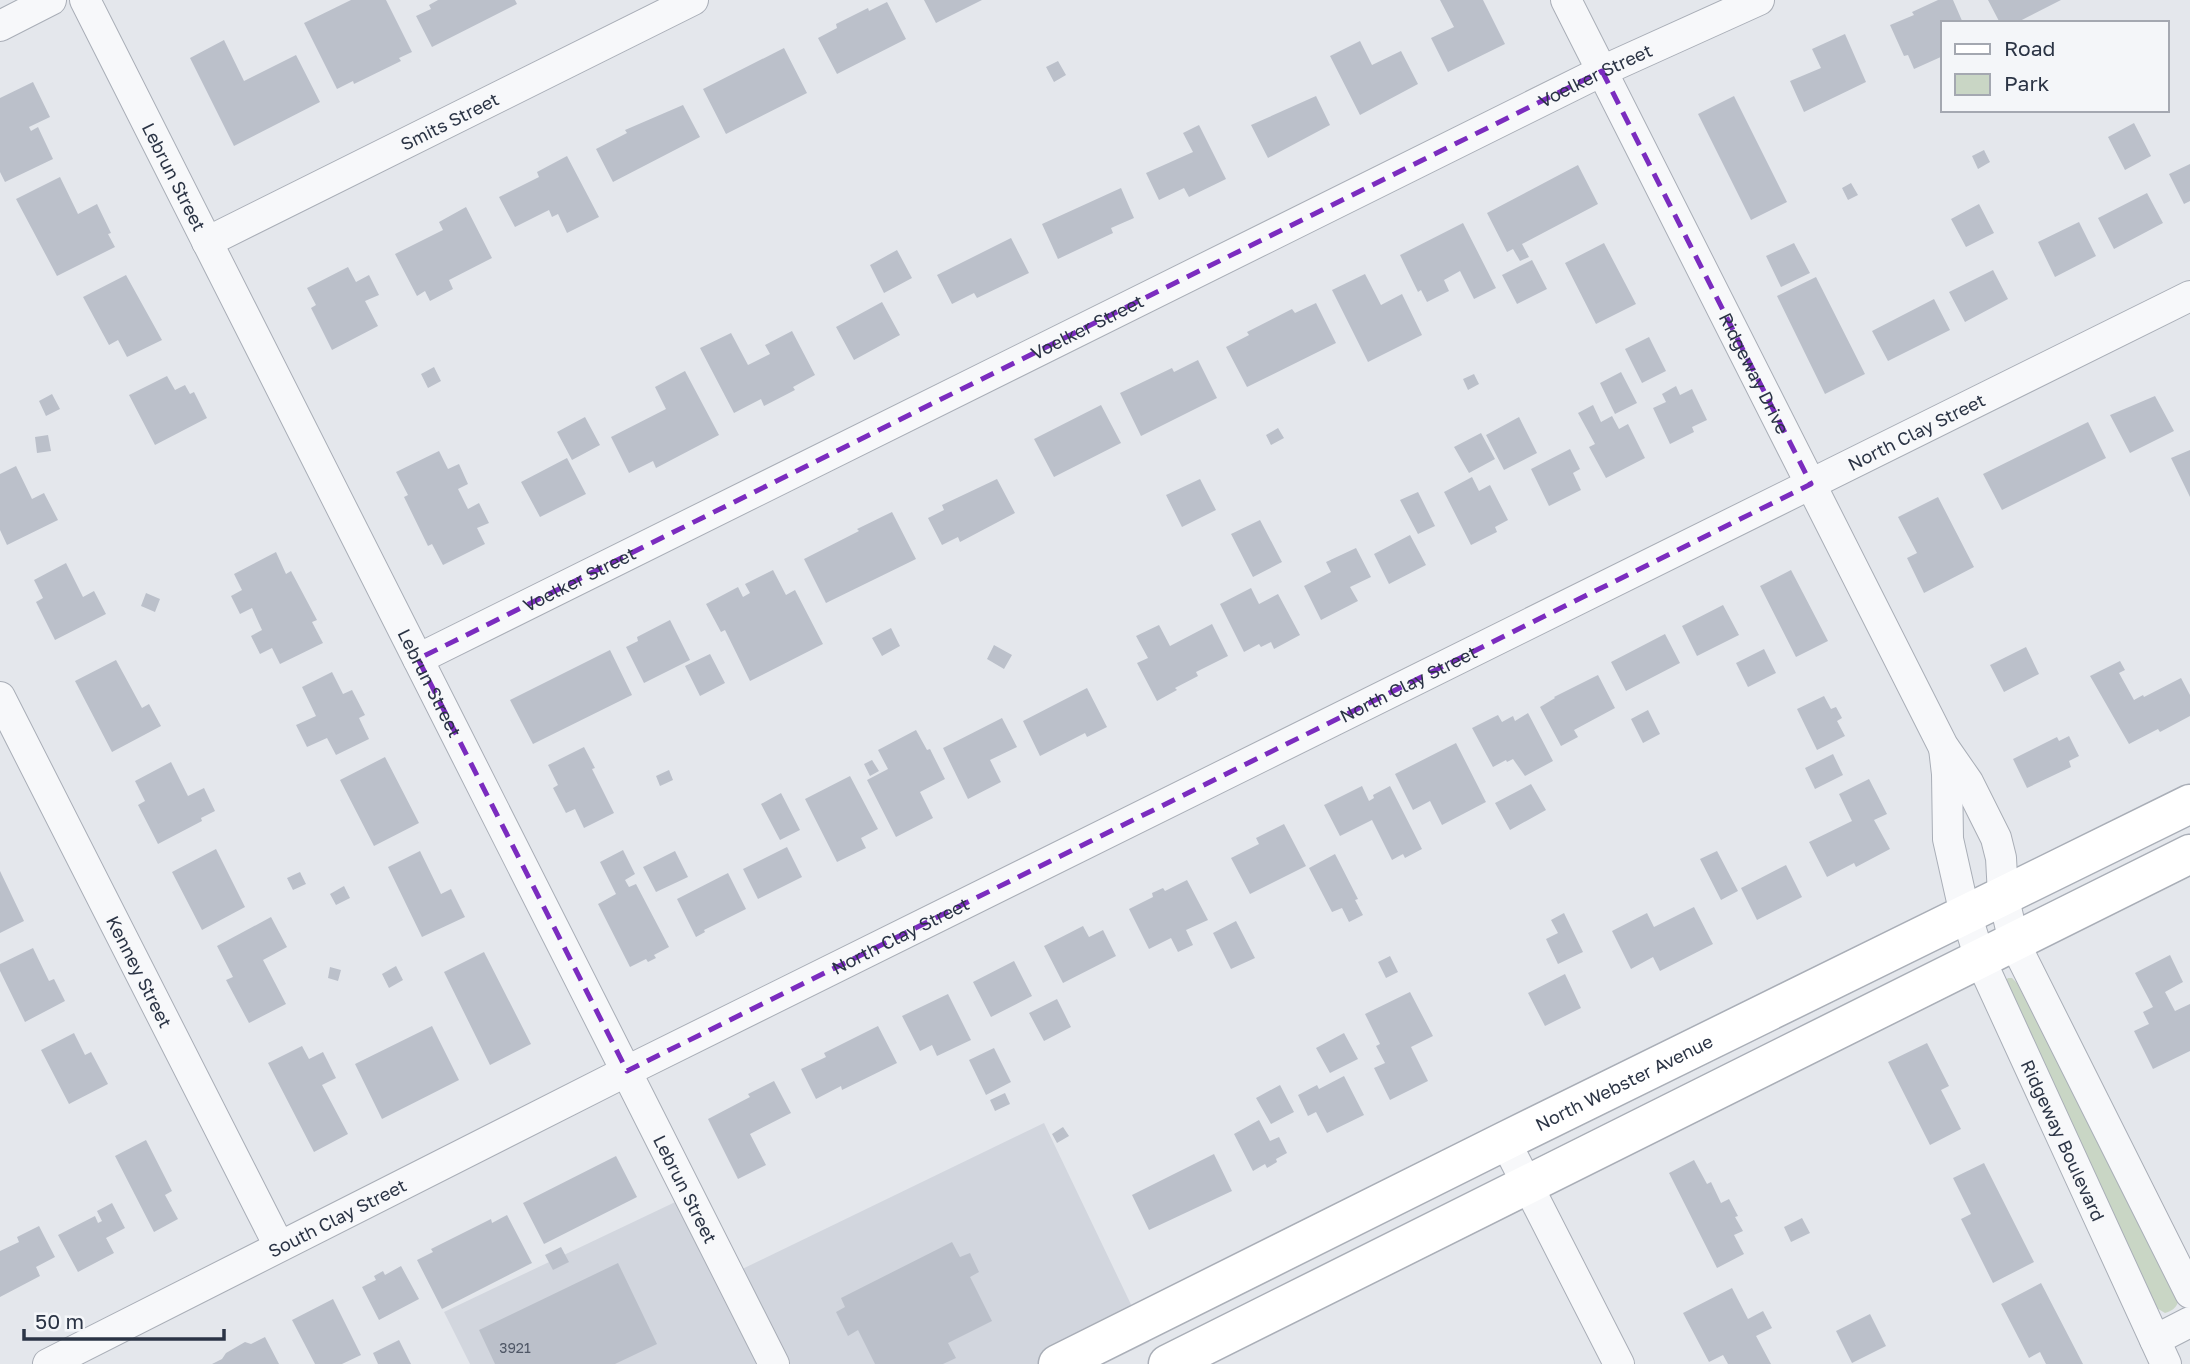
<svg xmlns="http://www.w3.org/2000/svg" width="2190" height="1364" font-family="'Golos Text',sans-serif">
<rect width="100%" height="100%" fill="#e4e7ec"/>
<!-- built -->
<path fill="#d2d6de" d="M1044,1123L1149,1342L1104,1364H470L444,1312L690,1195L732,1274Z"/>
<!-- green -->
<path fill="#c9d6c5" d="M2008,978H2012L2017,983L2178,1296C2179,1306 2174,1310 2165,1313L2155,1307L2006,980Z"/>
<!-- building -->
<path fill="#bbc0ca" d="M351,0H386L412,52L399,58L401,61L354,84L353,81L337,89L304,23Z
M438,0H515L517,4L432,47L416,16L431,9L429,5Z
M924,0H982L936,23Z
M1440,0H1483L1505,44L1448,72L1431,38L1454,27Z
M1938,0H1953L1963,23H1943V41L1941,42L1943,56L1914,69L1908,55L1904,56L1890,25L1914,15L1912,12Z
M1988,0H2061L2016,23H2000Z
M887,2L906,39L837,74L818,38L837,28L836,24L868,8L869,11Z
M1845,34L1866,82L1804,112L1790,81L1821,68L1812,49Z
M224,40L244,81L296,55L320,102L234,146L190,58Z
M1360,41L1372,65L1401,51L1418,84L1360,115L1330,56Z
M784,48L807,93L726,134L703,89Z
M1058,61L1066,75L1054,82L1046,67Z
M33,82L50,117L29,127L31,131L38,127L53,159L5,182L0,172V98Z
M1316,96L1330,125L1268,158L1251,125Z
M1734,96L1787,202L1751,220L1698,114Z
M683,105L700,137L613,182L596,149L627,133L625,130Z
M2134,123L2151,156L2125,170L2108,137Z
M1199,125L1226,179L1189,197L1184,188L1159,200L1146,173L1193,152L1183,133Z
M1984,150L1990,162L1978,169L1972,156Z
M567,156L599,217L567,233L558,214L552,217L549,210L515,227L499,197L539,177L537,172Z
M2190,164V201L2184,204L2169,174Z
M1578,165L1598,204L1522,244L1529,257L1520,261L1513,249L1507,252L1487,213Z
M60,177L78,214L97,204L111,233L108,234L115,247L57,276L16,199Z
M1851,183L1858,195L1848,200L1842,188Z
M1121,188L1134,218L1111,228L1113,233L1058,259L1042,224Z
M2147,193L2163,223L2114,249L2098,218Z
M1979,204L1994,233L1966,247L1951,219Z
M466,207L492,258L449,280L453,289L430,301L425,291L417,296L395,254L443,230L439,222Z
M2079,222L2096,256L2055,277L2038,242Z
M1463,223L1496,288L1474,299L1460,271L1444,280L1449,291L1427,302L1421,290L1418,292L1400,255Z
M1011,238L1029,273L977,298L974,293L952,304L937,275Z
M1604,243L1636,304L1596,324L1565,263Z
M1794,243L1810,273L1781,287L1766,256Z
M897,250L912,278L884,293L870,265Z
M1532,260L1547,289L1517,304L1502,275Z
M348,267L356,282L369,275L379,295L365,301L378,326L332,350L311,308L316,305L307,288Z
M1993,270L2008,299L1965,322L1949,292Z
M1365,274L1381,305L1402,294L1422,335L1368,362L1332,290Z
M126,275L162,340L127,357L118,340L109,345L83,297Z
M1816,277L1865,374L1825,394L1777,296Z
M1934,299L1950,330L1888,361L1872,331Z
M882,302L900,335L854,360L836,327Z
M1316,303L1336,343L1247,387L1226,347L1249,335L1247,332L1292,309L1295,313Z
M792,331L815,375L793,387L795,390L764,406L761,399L734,413L700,348L731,333L748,365L770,354L765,345Z
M1649,337L1666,371L1642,383L1625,349Z
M1198,360L1217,398L1141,436L1120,393L1172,368L1174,372Z
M434,367L441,381L428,388L421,374Z
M685,371L719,435L656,468L653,461L629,473L611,437L666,409L655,387Z
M1621,372L1637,403L1615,414L1600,383Z
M1474,374L1479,384L1468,390L1463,379Z
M167,376L175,390L185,385L190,394L194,392L207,418L155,445L129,395Z
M1676,386L1680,395L1692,389L1707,420L1692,427L1694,432L1670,444L1653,408L1666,402L1662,394Z
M52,394L60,409L46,416L39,401Z
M2155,396L2174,431L2130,453L2110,415Z
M1101,405L1121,443L1054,477L1034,439Z
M1593,405L1601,422L1612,416L1619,429L1628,424L1645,458L1606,478L1589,447L1595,444L1578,413Z
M585,417L600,445L572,460L557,432Z
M1519,417L1537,453L1504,470L1486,435Z
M2088,422L2106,458L2002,510L1983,474Z
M1278,428L1284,438L1271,445L1266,435Z
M1481,433L1495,459L1469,473L1454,447Z
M48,435L51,451L37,453L35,437Z
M1570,449L1580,469L1573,473L1581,490L1549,506L1531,469Z
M2190,450V497L2171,458Z
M439,451L448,469L459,464L468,484L458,489L468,509L479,503L489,523L477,528L485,544L443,565L432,544L428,546L404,497L408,495L396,472Z
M567,458L586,494L540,517L521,482Z
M16,466L32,499L44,493L58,520L7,545L0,530V474Z
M1472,477L1479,491L1490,485L1508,520L1495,527L1497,532L1471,545L1444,492Z
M997,479L1015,513L960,542L958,537L942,545L928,518L944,510L942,505Z
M1200,479L1216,510L1182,527L1166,495Z
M1418,492L1435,526L1418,534L1400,500Z
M1938,497L1974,567L1924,593L1907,558L1917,553L1898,517Z
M892,512L916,559L826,603L804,559L859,531L857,529Z
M1260,520L1282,562L1253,577L1231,534Z
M1410,535L1426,565L1389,584L1374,554Z
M1356,548L1371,577L1350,587L1358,601L1321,620L1304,586L1331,572L1326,562Z
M276,552L286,574L291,571L317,620L312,622L323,643L280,664L272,648L260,654L251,636L262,630L252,608L240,614L231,596L242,590L234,574Z
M66,563L83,597L94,591L106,614L55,640L36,602L43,598L34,580Z
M773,570L786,595L795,590L823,644L750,681L725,630L721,632L706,604L738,587L743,597L750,593L745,584Z
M1791,570L1828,641L1796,657L1760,586Z
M1251,588L1259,604L1278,594L1300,635L1274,649L1271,642L1261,647L1259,644L1244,652L1220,604Z
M146,593L160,599L155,612L141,606Z
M1723,605L1739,635L1697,656L1682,626Z
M670,620L690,660L644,683L626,647L638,641L637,637Z
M1212,624L1228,656L1196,672L1198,676L1175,688L1177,690L1157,701L1137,663L1148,658L1136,636L1159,625L1170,646Z
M891,628L900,646L882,656L872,638Z
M1665,634L1680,663L1626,691L1611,662Z
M994,645L1012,655L1004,669L987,659Z
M2026,647L2039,674L2004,692L1990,665Z
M1764,649L1776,673L1748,687L1736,663Z
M610,650L632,695L533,744L510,700Z
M710,654L725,683L700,696L685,666Z
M116,660L142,708L149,704L161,726L112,752L75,681Z
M2120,661L2125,670L2119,673L2134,700L2143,695L2144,697L2181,678L2190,695V716L2160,732L2158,729L2129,744L2090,676Z
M332,672L343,694L352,690L365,715L359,718L369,739L336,755L327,738L307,747L296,725L316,716L302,687Z
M1598,675L1615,708L1574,730L1578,737L1561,746L1540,707L1555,698L1554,697Z
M1087,688L1107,727L1087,737L1085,733L1040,756L1023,721Z
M1824,696L1831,709L1836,707L1842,718L1837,721L1845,736L1817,750L1797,709Z
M1648,710L1660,734L1643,743L1631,719Z
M1528,713L1553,761L1525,776L1513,759L1507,762L1506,760L1493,767L1472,728L1498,715L1502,722L1513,716L1515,721Z
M1002,718L1017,747L990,760L1001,782L968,799L943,748Z
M916,730L927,750L930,749L945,779L920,792L933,818L896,837L867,780L888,769L878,750Z
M2069,736L2079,756L2069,761L2071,767L2027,788L2013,759L2057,737L2059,741Z
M1456,743L1486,802L1442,825L1430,801L1413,810L1395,774Z
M584,747L595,768L592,769L614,813L584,828L575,809L566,813L553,788L558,785L548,765Z
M1833,754L1843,775L1815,789L1805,768Z
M385,757L419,823L374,846L340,780Z
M872,760L879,771L870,776L864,764Z
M171,762L188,796L204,788L215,811L201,818L202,821L158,844L138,805L145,801L135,781Z
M669,770L673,780L660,786L656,776Z
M850,776L878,829L861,838L866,848L837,862L805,799Z
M1869,779L1887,814L1874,820L1890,849L1856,867L1854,863L1827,877L1809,842L1852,821L1839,794Z
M1531,784L1546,810L1510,830L1495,803Z
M1362,786L1369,801L1374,798L1373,795L1390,786L1422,849L1405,858L1403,854L1392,860L1372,820L1340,836L1324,805Z
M781,793L800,830L780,840L761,804Z
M1284,824L1306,866L1250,894L1231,858L1259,844L1256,838Z
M787,847L802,877L758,899L743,869Z
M216,849L245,907L202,930L172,872Z
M623,850L635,874L625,880L629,887L636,884L669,947L654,955L656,958L648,962L646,959L630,967L598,904L616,894L600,862Z
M420,851L441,894L451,889L465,917L422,937L388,867Z
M675,851L688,877L656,892L643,867Z
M1717,851L1738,891L1721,900L1700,859Z
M1335,854L1358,899L1355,900L1363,915L1349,922L1342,908L1332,912L1309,868Z
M1786,865L1802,897L1757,920L1741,888Z
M0,871L24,921L0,933Z
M300,872L306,884L293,890L287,878Z
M728,873L746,909L704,930L705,932L696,937L677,899Z
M1187,880L1208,920L1186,930L1193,945L1178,952L1171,938L1149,949L1129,909L1153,897L1152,893L1163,888L1165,891Z
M344,886L350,898L336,905L330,894Z
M1694,907L1713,944L1660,971L1653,957L1631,969L1612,931L1647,913L1654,927Z
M1564,913L1583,952L1558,964L1546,939L1558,933L1551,920Z
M271,917L287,947L263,960L286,1004L249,1023L226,980L233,977L217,946Z
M1236,921L1255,958L1231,969L1213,933Z
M1083,926L1089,937L1103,930L1116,956L1063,983L1044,946Z
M33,948L49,981L54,979L65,1001L25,1022L0,971V964Z
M484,952L531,1044L490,1065L444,972Z
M2170,955L2183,982L2165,992L2175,1011L2190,1004V1051L2153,1069L2134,1031L2149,1024L2143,1012L2153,1007L2135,973Z
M1390,956L1398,972L1386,978L1378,962Z
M1014,961L1032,996L991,1017L973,982Z
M396,966L403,980L389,988L382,974Z
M330,967L341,970L338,981L328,978Z
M1565,974L1581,1008L1545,1026L1528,993Z
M1410,992L1433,1036L1411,1047L1428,1081L1390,1100L1374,1068L1385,1063L1376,1046L1380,1044L1365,1014Z
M948,994L971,1040L937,1056L932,1045L920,1051L902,1016Z
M1057,999L1071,1027L1044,1041L1029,1013Z
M432,1026L459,1080L382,1119L355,1064Z
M878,1026L897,1063L842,1090L841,1086L816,1099L801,1069L826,1057L824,1053Z
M74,1033L85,1055L91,1052L108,1084L69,1104L41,1050Z
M1344,1033L1358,1059L1330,1073L1316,1048Z
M1927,1043L1949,1086L1941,1090L1961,1129L1930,1145L1888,1062Z
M302,1046L309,1059L323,1052L336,1078L322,1085L348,1134L314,1152L268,1063Z
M994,1048L1011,1082L986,1095L969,1060Z
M1344,1076L1364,1115L1327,1133L1316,1112L1308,1116L1298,1095L1317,1085L1319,1089Z
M774,1081L791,1113L750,1134L766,1165L738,1179L708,1119L750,1097L748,1094Z
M1280,1085L1294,1112L1271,1124L1256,1098Z
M1005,1093L1010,1104L995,1111L990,1100Z
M1259,1120L1270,1141L1279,1137L1287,1153L1276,1159L1277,1162L1267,1168L1265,1164L1253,1171L1234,1134Z
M1063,1127L1069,1136L1057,1143L1052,1134Z
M146,1140L172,1191L165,1195L178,1219L154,1232L115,1156Z
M1214,1154L1232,1191L1149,1230L1132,1195Z
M616,1156L637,1197L544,1244L523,1203Z
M1694,1160L1707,1184L1711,1182L1721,1203L1729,1199L1738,1216L1735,1217L1743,1231L1734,1235L1744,1254L1717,1268L1669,1173Z
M1984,1163L2034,1262L1993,1283L1961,1219L1971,1214L1953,1178Z
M112,1203L125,1228L106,1238L114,1253L78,1272L58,1235L95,1216L98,1223L102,1221L97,1211Z
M507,1215L532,1263L442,1309L417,1260L433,1252L431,1249L491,1219L492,1223Z
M1802,1218L1810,1233L1791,1242L1784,1227Z
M39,1226L55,1257L36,1267L40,1276L0,1297V1251L19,1242L17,1237Z
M952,1242L960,1257L970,1253L979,1272L970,1277L992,1321L948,1343L956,1358L943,1364H875L858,1330L848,1336L836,1312L845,1307L841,1298Z
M561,1247L569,1262L553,1270L545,1255Z
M618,1263L657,1344L615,1364H495L479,1330Z
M401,1266L419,1299L379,1320L362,1287L376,1280L374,1276L383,1271L385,1275Z
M2041,1283L2083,1364H2046L2040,1352L2029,1358L2001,1304Z
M1732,1288L1748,1319L1763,1311L1772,1328L1756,1336L1771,1364H1728L1723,1355L1709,1362L1683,1313Z
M333,1299L361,1355L342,1364H315L292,1320Z
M1870,1314L1886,1346L1852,1363L1836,1331Z
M265,1337L279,1364H212L222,1359L226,1353L245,1342L251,1344Z
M399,1340L411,1364H378L373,1353Z"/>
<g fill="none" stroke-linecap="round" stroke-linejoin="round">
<!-- street casing -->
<g stroke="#a9aeb7" stroke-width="32">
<g id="street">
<path id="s1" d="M85,0L774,1364"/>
<path id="s2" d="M1566,0L1943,746L1968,782L1996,838L2001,858L2003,895L2014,942L2190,1293"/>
<path d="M0,26L51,0"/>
<path id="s3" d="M207,242L693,0"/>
<path id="s4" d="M418,659L1602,71L1759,0"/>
<path id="s5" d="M0,697L279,1246"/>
<path id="s6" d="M1944,748L1947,774L1948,839L1961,897L1980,959L2166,1364"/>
<path d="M1505,1141L1619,1364"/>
<path d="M2155,1340L2190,1322"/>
<path id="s7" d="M48,1364L627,1071L2190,296"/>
</g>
</g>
<!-- secondary casing -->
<g stroke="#a9aeb7" stroke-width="41">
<g id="secondary">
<path id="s8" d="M1058,1364L1505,1141L2190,804"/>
<path d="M1168,1364L2190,854"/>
</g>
</g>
<!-- street -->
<use href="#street" stroke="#f7f8fa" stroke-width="30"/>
<!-- secondary -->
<use href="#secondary" stroke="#fff" stroke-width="38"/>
</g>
<!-- marked area -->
<path fill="none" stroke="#7b2cbf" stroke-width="5" stroke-dasharray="14 9" stroke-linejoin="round" d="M1602,71L1811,484L627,1071L418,659Z"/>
<g text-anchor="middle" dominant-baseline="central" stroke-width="7" stroke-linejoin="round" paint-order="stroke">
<!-- number labels -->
<g font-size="14" fill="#4f5766">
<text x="515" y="1347">3921</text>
</g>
<!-- street labels -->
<g font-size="18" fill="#2b3445" stroke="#f4f6f9">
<text stroke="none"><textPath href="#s4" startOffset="1314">Voelker Street</textPath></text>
<text stroke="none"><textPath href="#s3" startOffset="271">Smits Street</textPath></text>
<text stroke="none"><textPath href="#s1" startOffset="198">Lebrun Street</textPath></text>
<text stroke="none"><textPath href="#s4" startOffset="747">Voelker Street</textPath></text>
<text stroke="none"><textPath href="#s2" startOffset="418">Ridgeway Drive</textPath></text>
<text stroke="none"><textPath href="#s7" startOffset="2088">North Clay Street</textPath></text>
<text stroke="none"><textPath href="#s4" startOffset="180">Voelker Street</textPath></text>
<text stroke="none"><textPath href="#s1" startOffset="765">Lebrun Street</textPath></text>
<text stroke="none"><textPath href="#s7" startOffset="1521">North Clay Street</textPath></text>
<text stroke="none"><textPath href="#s7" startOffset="954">North Clay Street</textPath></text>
<text stroke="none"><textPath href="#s5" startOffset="308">Kenney Street</textPath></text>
<text stroke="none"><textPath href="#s8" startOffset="632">North Webster Avenue</textPath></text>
<text stroke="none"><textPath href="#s6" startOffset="415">Ridgeway Boulevard</textPath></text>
<text stroke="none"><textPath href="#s1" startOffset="1332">Lebrun Street</textPath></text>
<text stroke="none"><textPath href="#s7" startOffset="324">South Clay Street</textPath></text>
</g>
</g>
<!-- legend -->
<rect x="1941" y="21" width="228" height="91" fill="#f4f6f9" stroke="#a4a8b1" stroke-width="2"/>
<rect x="1955" y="44" width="35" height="10" fill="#ffffff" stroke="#a4a8b1" stroke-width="2"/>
<text x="2004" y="56" font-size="21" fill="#2b3445">Road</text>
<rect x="1955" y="74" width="35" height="21" fill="#c9d6c5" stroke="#a4a8b1" stroke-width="2"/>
<text x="2004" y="91" font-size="21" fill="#2b3445">Park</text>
<!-- scale -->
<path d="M24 1329v10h200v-10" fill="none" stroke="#2b3445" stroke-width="3.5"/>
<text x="35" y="1329" font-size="21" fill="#2b3445" stroke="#f4f6f9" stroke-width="5" paint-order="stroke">50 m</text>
</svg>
